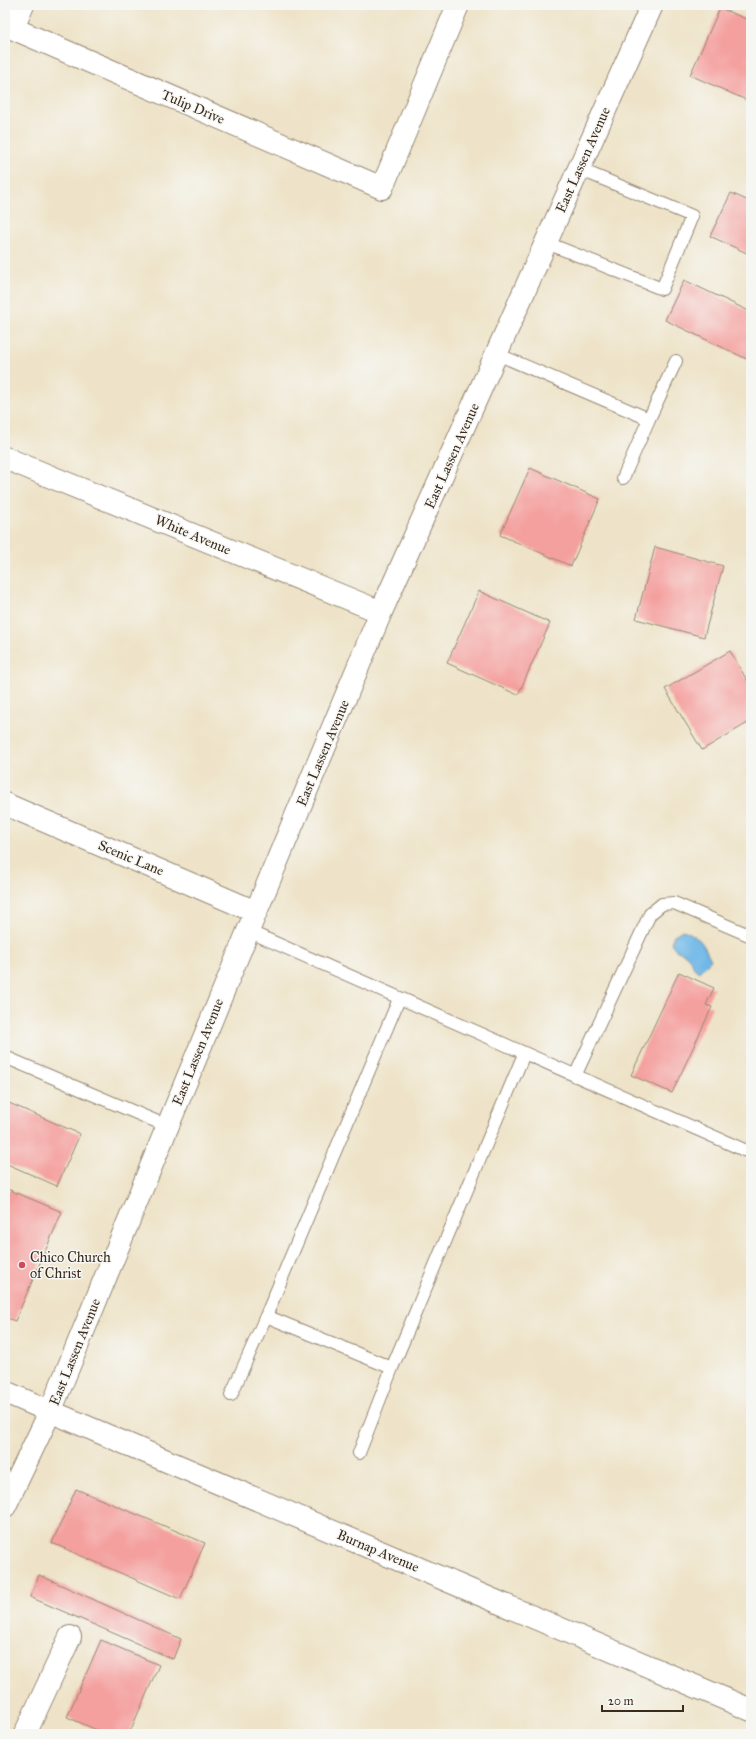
<svg xmlns="http://www.w3.org/2000/svg" width="756" height="1739" font-family="'IM FELL Great Primer',serif">
<rect width="100%" height="100%" fill="#f6f6f2"/>
<filter id="ink" filterUnits="userSpaceOnUse"><feTurbulence type="fractalNoise" baseFrequency=".025" numOctaves="2"/><feDisplacementMap in="SourceGraphic" scale="8" xChannelSelector="R" yChannelSelector="G"/><feConvolveMatrix kernelMatrix="1 2 1 2 8 2 1 2 1" color-interpolation-filters="sRGB"/></filter>
<filter id="wash" filterUnits="userSpaceOnUse"><feTurbulence type="fractalNoise" baseFrequency=".012" numOctaves="4" result="noise"/><feDisplacementMap in="SourceGraphic" scale="16" xChannelSelector="R" yChannelSelector="G"/><feGaussianBlur stdDeviation="0.9" result="paint"/><feColorMatrix in="noise" values="0 0 0 0 0 0 0 0 0 0 0 0 0 0 0 0 0 1.4 0 .05"/><feComposite in="paint" operator="in"/></filter>
<g filter="url(#wash)">
<rect width="100%" height="100%" fill="#eee3c8"/>
<!-- water -->
<path fill="#70b8e8" stroke="#567183" d="M683,930C701,937 703,944 711,960L699,972C687,965 695,955 677,951L671,943L674,935Z"/>
<g id="blocks">
<!-- building -->
<path fill="#f4a09f" d="M720,8L751,21V102L690,75Z
M731,193L751,202V255L710,236Z
M684,280L751,312V361L665,320Z
M530,468L600,499L571,566L500,535Z
M655,547L723,566L704,637L636,619Z
M479,591L550,623L518,695L447,663Z
M730,651L751,687V721L702,750L665,689Z
M679,972L714,988L706,1005L712,1007L672,1093L631,1075Z
M9,1103L80,1134L57,1186L5,1163V1113Z
M5,1188L62,1212L15,1321L5,1317Z
M76,1489L205,1543L180,1599L52,1543Z
M39,1575L181,1639L173,1659L30,1597Z
M101,1640L159,1665L129,1734H106L67,1717Z"/>
</g>
</g>
<g filter="url(#ink)">
<use href="#blocks" fill-opacity="0" stroke="#948673" stroke-width="1"/>
<g fill="none" stroke-linecap="round" stroke-linejoin="round">
<!-- lane casing -->
<g stroke="#948673" stroke-width="14">
<path id="lane" d="M547,243L662,289L692,216L579,169
M497,354L649,419L676,361
M623,478L649,419
M248,931L751,1153
M399,999L266,1316L392,1368L524,1054
M5,1057L167,1126
M575,1076L650,914L662,904L674,903L751,936
M231,1395L266,1316
M359,1453L392,1368"/>
</g>
<!-- street casing -->
<g stroke="#948673" stroke-width="24">
<path id="street" d="M5,25L382,188L458,5
M13,28L23,5
M5,458L381,612
M5,804L256,912
M5,1392L751,1710
M5,1506L50,1412L248,931L381,612L652,5
M25,1734L70,1637"/>
</g>
<!-- lane -->
<use href="#lane" stroke="#fff" stroke-width="12"/>
<!-- street -->
<use href="#street" stroke="#fff" stroke-width="22"/>
</g>
</g>
<!-- markers -->
<circle fill="#d1495b" stroke="#f6f6f2" stroke-width="1.5" cx="22" cy="1265" r="4"/>
<g text-anchor="middle" dominant-baseline="central" stroke-width="3" stroke-linejoin="round" paint-order="stroke">
<!-- street labels -->
<g font-size="14" fill="#3b2a1e" stroke="#f6f6f2">
<text transform="translate(193 107) rotate(23)">Tulip Drive</text>
<text transform="translate(583 160) rotate(-66)">East Lassen Avenue</text>
<text transform="translate(452 456) rotate(-66)">East Lassen Avenue</text>
<text transform="translate(193 535) rotate(23)">White Avenue</text>
<text transform="translate(323 753) rotate(-67)">East Lassen Avenue</text>
<text transform="translate(131 858) rotate(23)">Scenic Lane</text>
<text transform="translate(198 1052) rotate(-68)">East Lassen Avenue</text>
<text transform="translate(75 1352) rotate(-68)">East Lassen Avenue</text>
<text transform="translate(378 1551) rotate(23)">Burnap Avenue</text>
</g>
<!-- poi labels -->
<g font-size="14" fill="#3b2a1e" stroke="#f6f6f2" text-anchor="start">
<text x="30" y="1257">Chico Church<tspan x="30" dy="16">of Christ</tspan></text>
</g>
</g>
<!-- margin -->
<rect width="756" height="1739" fill="none" stroke="#f6f6f2" stroke-width="20"/>
<!-- scale -->
<path d="M602 1705v6h81v-6" fill="none" stroke="#3b2a1e" stroke-width="2"/>
<text x="608" y="1705" font-size="12" fill="#3b2a1e" stroke="#f6f6f2" stroke-width="3" paint-order="stroke">20 m</text>
</svg>
